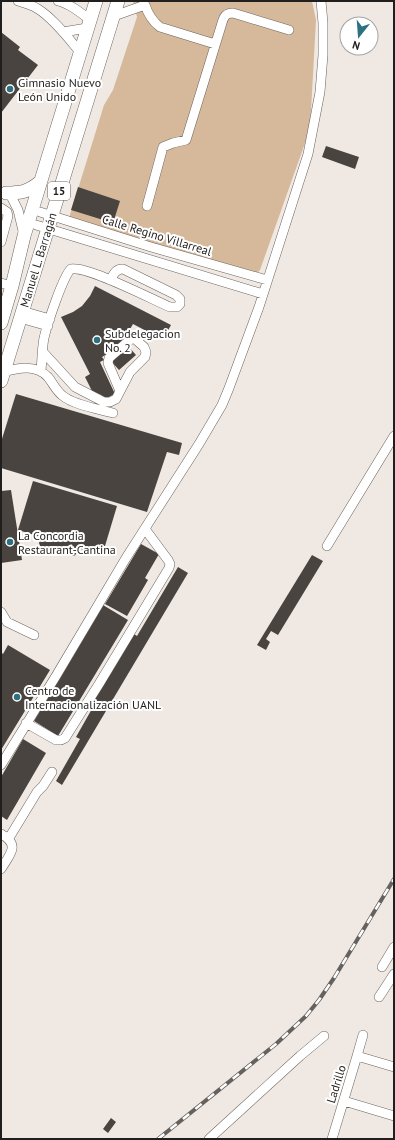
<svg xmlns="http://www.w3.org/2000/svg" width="395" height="1140" font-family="'PT Sans',sans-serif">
<rect width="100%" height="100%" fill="#f0e9e3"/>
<!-- green -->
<path fill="#d6b89a" d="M133,1H312L316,20L310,129L260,270L257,273H254L69,218L104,105L113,90L137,17Z"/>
<!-- building -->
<path fill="#49443f" d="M1,32L20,47L18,50L38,65L1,113Z
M326,146L359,157L355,169L322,157Z
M78,187L120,201L113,223L71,210Z
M95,286L171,325L166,334L159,331L156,336L133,324L126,336L118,345L110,352L102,357L104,360L100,362L115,394L103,400L100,394L95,397L85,377L90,374L61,317L73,312L82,306L90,296Z
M128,346L136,355L119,370L111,361Z
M16,394L182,443L179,455L167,452L147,512L1,468V442Z
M33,481L117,506L102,556L78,548L76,554L74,556L40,546L39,543L41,537L18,530Z
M11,490L22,560L1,563V547H2L1,538V491Z
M141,544L159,554L145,578L148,580L127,616L105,604Z
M312,555L323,561L278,635L271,631L266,639L270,642L266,650L257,645Z
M178,567L188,573L62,785L56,781L80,739L76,737L97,700L95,698L134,634L137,636Z
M103,605L128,620L58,736L34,721Z
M8,645L50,670L1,750V652L3,654Z
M23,739L46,753L7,820L1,816V777Z
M111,1118L116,1122L108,1133L103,1129Z"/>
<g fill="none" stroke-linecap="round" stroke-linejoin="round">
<!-- minor casing -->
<g stroke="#6a645f" stroke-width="10">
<path id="minor" d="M18,1C25,3 32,5 38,9C53,18 69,39 80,52
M58,1C70,4 80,12 90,20
M114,16L145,5C148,14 152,21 160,27L215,44
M63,32L87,28
M12,198L18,210L24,235
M147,206L163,147L173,143L186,140L222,23C224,16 226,13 233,13L289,30
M1,208L7,212L8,216L1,242
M40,212L151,247L267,280
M36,225L263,294
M1,283L12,286
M22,311L50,319
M20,318L48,326
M43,352L75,387L104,402H110L116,399L130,372L145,357L146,352L144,347L135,339H131L109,358L108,363L120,391
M41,371C42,360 42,348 44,338C47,325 63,276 71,269C88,266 151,299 170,307H177L180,304V299L176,295L123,269C116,268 113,275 110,280
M4,372C18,368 36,364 48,377C53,383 56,391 63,396C74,405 99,409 113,413
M327,546L394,436
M1,612L7,622L34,635
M26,723L56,740H61L65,738L99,684L169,568L170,564L168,560L145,529
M1,765L56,676L126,558L199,444L222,405L229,388L259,307L308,154L320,92L323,55V23L321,1
M1,834C21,845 10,854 1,869
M9,838L37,792L43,786L52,772
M382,967L394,947
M379,997L394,974
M357,1056L394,1067
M344,1101L394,1116
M209,1139L300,1056L324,1036
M332,1139L357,1056L363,1035"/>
</g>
<!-- highway casing -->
<g stroke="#6a645f" stroke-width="14">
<path id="highway" d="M6,193C21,193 28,192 40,182
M1,323L12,286L24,236L96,1
M1,381L118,1"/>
</g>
<!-- minor -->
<use href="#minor" stroke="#fff" stroke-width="9"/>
<!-- highway -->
<use href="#highway" stroke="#fff" stroke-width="13"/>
<!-- rail casing -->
<g stroke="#65615e" stroke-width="4">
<path id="rail" d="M158,1139L276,1044L306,1016L319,1000L334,978L394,879"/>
</g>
<!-- rail -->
<use href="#rail" stroke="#fff" stroke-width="2.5" stroke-dasharray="8" stroke-linecap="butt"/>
</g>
<!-- markers -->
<g fill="#2d7181" stroke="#fff" stroke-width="1.5">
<circle cx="10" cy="89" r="4"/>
<circle cx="97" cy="340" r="4"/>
<circle cx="10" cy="542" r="4"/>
<circle cx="17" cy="697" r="4"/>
</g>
<g text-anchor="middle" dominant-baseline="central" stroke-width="4" stroke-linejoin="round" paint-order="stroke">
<!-- shield labels -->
<rect fill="#fff" stroke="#646261" stroke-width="1" x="48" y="182" width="22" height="18" rx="3"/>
<g font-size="11" font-weight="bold" fill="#211f1d">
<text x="59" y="191">15</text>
</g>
<!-- poi labels -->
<g font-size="12" fill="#211f1d" stroke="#fff" text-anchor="start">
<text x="18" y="82">Gimnasio Nuevo<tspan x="18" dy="14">León Unido</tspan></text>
<text x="105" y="333">Subdelegacion<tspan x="105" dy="14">No. 2</tspan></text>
<text x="18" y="535">La Concordia<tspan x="18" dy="14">Restaurant-Cantina</tspan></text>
<text x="25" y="690">Centro de<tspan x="25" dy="14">Internacionalización UANL</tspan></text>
</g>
<!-- street labels -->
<g font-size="12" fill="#211f1d" stroke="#fff">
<text transform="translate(157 235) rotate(17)">Calle Regino Villarreal</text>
<text transform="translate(38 260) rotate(-73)">Manuel L. Barragán</text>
<text transform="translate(336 1084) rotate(-73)">Ladrillo</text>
</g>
</g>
<!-- border -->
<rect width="395" height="1140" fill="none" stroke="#211f1d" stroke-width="4"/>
<!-- north arrow -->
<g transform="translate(359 36) rotate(197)"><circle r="19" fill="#ffffff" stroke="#a6a5a5"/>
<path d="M0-3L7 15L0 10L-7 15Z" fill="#2d7181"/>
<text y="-6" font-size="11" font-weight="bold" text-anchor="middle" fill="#211f1d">N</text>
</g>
</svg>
